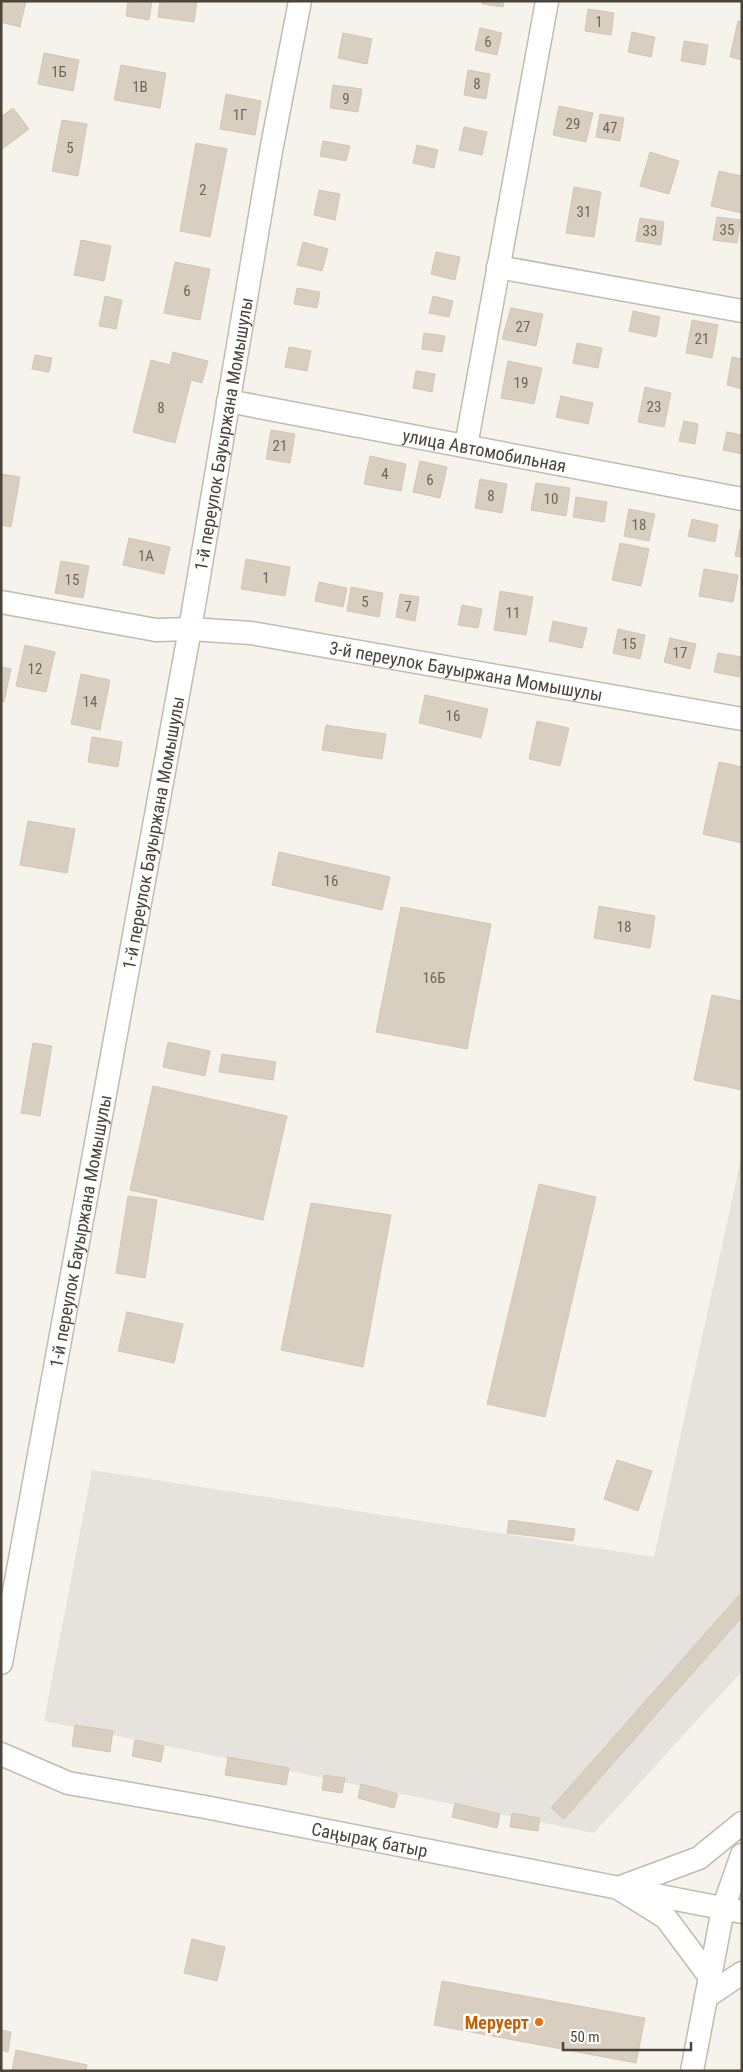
<svg xmlns="http://www.w3.org/2000/svg" width="743" height="2072" font-family="'Roboto Condensed',sans-serif">
<rect width="100%" height="100%" fill="#f6f3ec"/>
<!-- industrial -->
<path fill="#e6e2dd" d="M742,1154V1671L594,1833L44,1721L92,1470L654,1557Z"/>
<!-- building -->
<path fill="#d8cfc1" stroke="#d3c7b4" d="M1,1H26L20,27L1,22Z
M128,1H152L149,20L126,16Z
M160,1H197L194,22L158,17Z
M482,1H504L503,7L482,4Z
M588,9L614,13L611,35L585,31Z
M738,21L742,22V60L730,57Z
M480,28L502,33L497,55L475,50Z
M632,32L655,37L651,57L628,52Z
M343,33L372,39L367,64L338,58Z
M684,41L708,45L705,65L681,61Z
M44,53L79,60L73,91L38,84Z
M121,65L166,73L160,108L114,100Z
M468,70L490,74L486,99L464,95Z
M333,85L362,89L358,112L330,108Z
M226,94L261,101L255,135L220,129Z
M559,106L593,113L586,142L553,135Z
M13,108L29,129L1,150V117Z
M600,114L624,118L620,141L596,137Z
M62,120L87,124L78,176L52,171Z
M464,127L487,132L482,155L459,150Z
M323,141L350,146L346,161L320,156Z
M196,143L227,149L210,237L180,231Z
M417,145L438,150L434,168L413,163Z
M650,152L679,161L669,194L640,186Z
M719,171L742,176V213L711,206Z
M574,187L601,192L594,237L566,233Z
M319,190L340,194L335,220L314,215Z
M717,217L741,220L737,243L713,240Z
M640,218L664,222L661,245L636,241Z
M81,240L111,246L104,281L74,275Z
M303,242L328,249L322,271L297,265Z
M436,252L460,257L455,280L431,274Z
M175,262L210,269L200,320L164,313Z
M297,288L320,292L317,308L294,304Z
M105,296L122,300L116,329L99,326Z
M433,296L453,301L449,317L429,313Z
M511,308L543,314L536,346L502,339Z
M633,311L660,317L656,337L629,331Z
M692,320L718,325L712,358L686,353Z
M424,333L445,336L442,352L422,349Z
M577,343L602,348L598,368L573,363Z
M289,347L311,351L307,371L285,367Z
M173,352L208,361L202,383L191,380L175,443L133,432L151,360L170,365Z
M35,355L52,358L49,372L32,369Z
M732,357L742,359V389L727,385Z
M508,361L542,368L534,404L501,398Z
M416,371L435,374L432,392L413,388Z
M645,387L671,393L664,427L638,422Z
M561,396L593,403L588,424L556,417Z
M684,421L698,424L695,444L679,441Z
M271,430L295,434L290,463L266,459Z
M727,432L742,435V454L723,450Z
M370,456L406,464L401,491L364,484Z
M420,461L447,467L440,498L413,492Z
M1,474L20,477L11,527L1,525Z
M480,479L507,484L502,513L475,508Z
M536,483L570,488L566,516L531,510Z
M576,497L607,502L604,522L573,517Z
M629,509L655,514L649,541L624,536Z
M692,519L718,525L715,542L688,536Z
M740,529L742,530V557L735,556Z
M129,538L170,547L164,574L123,565Z
M620,543L649,549L641,586L612,580Z
M246,559L290,567L285,596L241,589Z
M61,561L89,566L83,598L55,593Z
M704,569L738,575L733,602L699,596Z
M319,582L347,588L343,607L315,601Z
M351,587L383,593L379,617L347,611Z
M500,591L533,597L526,635L494,630Z
M400,594L419,597L415,621L396,617Z
M462,605L482,609L478,628L458,625Z
M553,621L587,628L582,648L549,641Z
M618,629L645,635L640,659L613,653Z
M670,638L696,644L690,669L664,662Z
M25,645L55,652L46,692L16,686Z
M718,653L742,657L739,677L714,672Z
M1,667L11,669L4,702H1Z
M81,674L110,680L100,730L71,724Z
M425,695L488,709L481,738L419,723Z
M537,721L569,728L560,766L529,759Z
M326,725L386,734L382,759L322,750Z
M92,737L122,742L118,767L88,762Z
M719,762L742,767V843L703,834Z
M28,821L75,829L67,873L20,865Z
M279,852L390,877L382,910L272,885Z
M599,906L655,916L650,948L594,938Z
M401,907L491,924L467,1049L376,1032Z
M712,995L742,1001V1090L694,1080Z
M168,1042L210,1051L205,1076L163,1067Z
M33,1043L52,1046L40,1116L21,1113Z
M222,1054L276,1062L273,1080L219,1072Z
M153,1086L287,1116L263,1220L130,1190Z
M539,1184L596,1197L545,1417L487,1404Z
M128,1196L157,1200L145,1278L116,1273Z
M311,1203L391,1215L363,1367L281,1350Z
M127,1312L183,1324L174,1363L118,1351Z
M617,1460L652,1471L638,1511L604,1499Z
M509,1520L575,1529L573,1541L507,1533Z
M740,1594L742,1596V1617L564,1819L551,1808Z
M75,1725L113,1731L110,1752L72,1746Z
M135,1740L164,1746L161,1762L132,1756Z
M228,1757L289,1768L286,1785L225,1775Z
M324,1775L345,1778L342,1793L322,1790Z
M361,1784L398,1794L394,1808L358,1798Z
M455,1803L500,1814L497,1828L452,1817Z
M512,1813L540,1818L538,1831L510,1827Z
M192,1939L225,1947L217,1981L184,1973Z
M442,1981L645,2018L636,2063L434,2025Z
M1,2030L11,2032L8,2052L1,2050Z
M16,2050L87,2065L86,2071H12Z"/>
<g fill="none" stroke-linecap="round" stroke-linejoin="round">
<!-- minor casing -->
<g stroke="#c2bbae" stroke-width="25">
<g id="minor">
<path d="M498,267L742,311"/>
<path id="s1" d="M228,401L742,499"/>
<path d="M466,446L547,1"/>
<path id="s2" d="M1,602L156,630L190,629L251,633L742,719"/>
<path id="s3" d="M1,1663L190,629L271,151L300,1"/>
<path id="s4" d="M1,1754L68,1783L205,1807L742,1912"/>
<path d="M710,1977L666,1918L618,1888L699,1858L742,1823"/>
<path d="M706,1997L742,1973"/>
<path d="M692,2071L723,1909L742,1855"/>
</g>
</g>
<!-- minor -->
<use href="#minor" stroke="#fff" stroke-width="22"/>
</g>
<!-- markers -->
<circle fill="#e8710a" stroke="#fff" stroke-width="2" cx="539" cy="2022" r="5"/>
<g text-anchor="middle" dominant-baseline="central" stroke-width="5" stroke-linejoin="round" paint-order="stroke">
<!-- number labels -->
<g font-size="15" fill="#6e675b">
<text x="599" y="22">1</text>
<text x="488" y="42">6</text>
<text x="59" y="72">1Б</text>
<text x="477" y="84">8</text>
<text x="140" y="87">1В</text>
<text x="346" y="99">9</text>
<text x="240" y="115">1Г</text>
<text x="573" y="124">29</text>
<text x="610" y="128">47</text>
<text x="70" y="148">5</text>
<text x="203" y="190">2</text>
<text x="584" y="212">31</text>
<text x="727" y="230">35</text>
<text x="650" y="231">33</text>
<text x="187" y="291">6</text>
<text x="523" y="327">27</text>
<text x="702" y="339">21</text>
<text x="521" y="383">19</text>
<text x="654" y="407">23</text>
<text x="161" y="408">8</text>
<text x="280" y="446">21</text>
<text x="385" y="474">4</text>
<text x="430" y="480">6</text>
<text x="491" y="496">8</text>
<text x="551" y="499">10</text>
<text x="639" y="525">18</text>
<text x="146" y="556">1А</text>
<text x="266" y="578">1</text>
<text x="72" y="580">15</text>
<text x="365" y="602">5</text>
<text x="408" y="607">7</text>
<text x="513" y="613">11</text>
<text x="629" y="644">15</text>
<text x="680" y="653">17</text>
<text x="35" y="669">12</text>
<text x="90" y="702">14</text>
<text x="453" y="716">16</text>
<text x="331" y="881">16</text>
<text x="624" y="927">18</text>
<text x="434" y="978">16Б</text>
</g>
<!-- street labels -->
<g font-size="18" fill="#4b4439" stroke="#fff">
<text stroke="none"><textPath href="#s3" startOffset="1249">1-й переулок Бауыржана Момышулы</textPath></text>
<text stroke="none"><textPath href="#s1" startOffset="261">улица Автомобильная</textPath></text>
<text stroke="none"><textPath href="#s2" startOffset="471">3-й переулок Бауыржана Момышулы</textPath></text>
<text stroke="none"><textPath href="#s3" startOffset="844">1-й переулок Бауыржана Момышулы</textPath></text>
<text stroke="none"><textPath href="#s3" startOffset="439">1-й переулок Бауыржана Момышулы</textPath></text>
<text stroke="none"><textPath href="#s4" startOffset="380">Саңырақ батыр</textPath></text>
</g>
<!-- food labels -->
<g font-size="18" font-weight="bold" fill="#c56008" stroke="#fff" text-anchor="end">
<text x="529" y="2022">Меруерт</text>
</g>
</g>
<!-- border -->
<rect width="743" height="2072" fill="none" stroke="#4b4439" stroke-width="5"/>
<!-- scale -->
<path d="M563 2042v8h128v-8" fill="none" stroke="#4b4439" stroke-width="2.5"/>
<text x="570" y="2042" font-size="15" fill="#4b4439" stroke="#ffffff" stroke-width="4" paint-order="stroke">50 m</text>
</svg>
